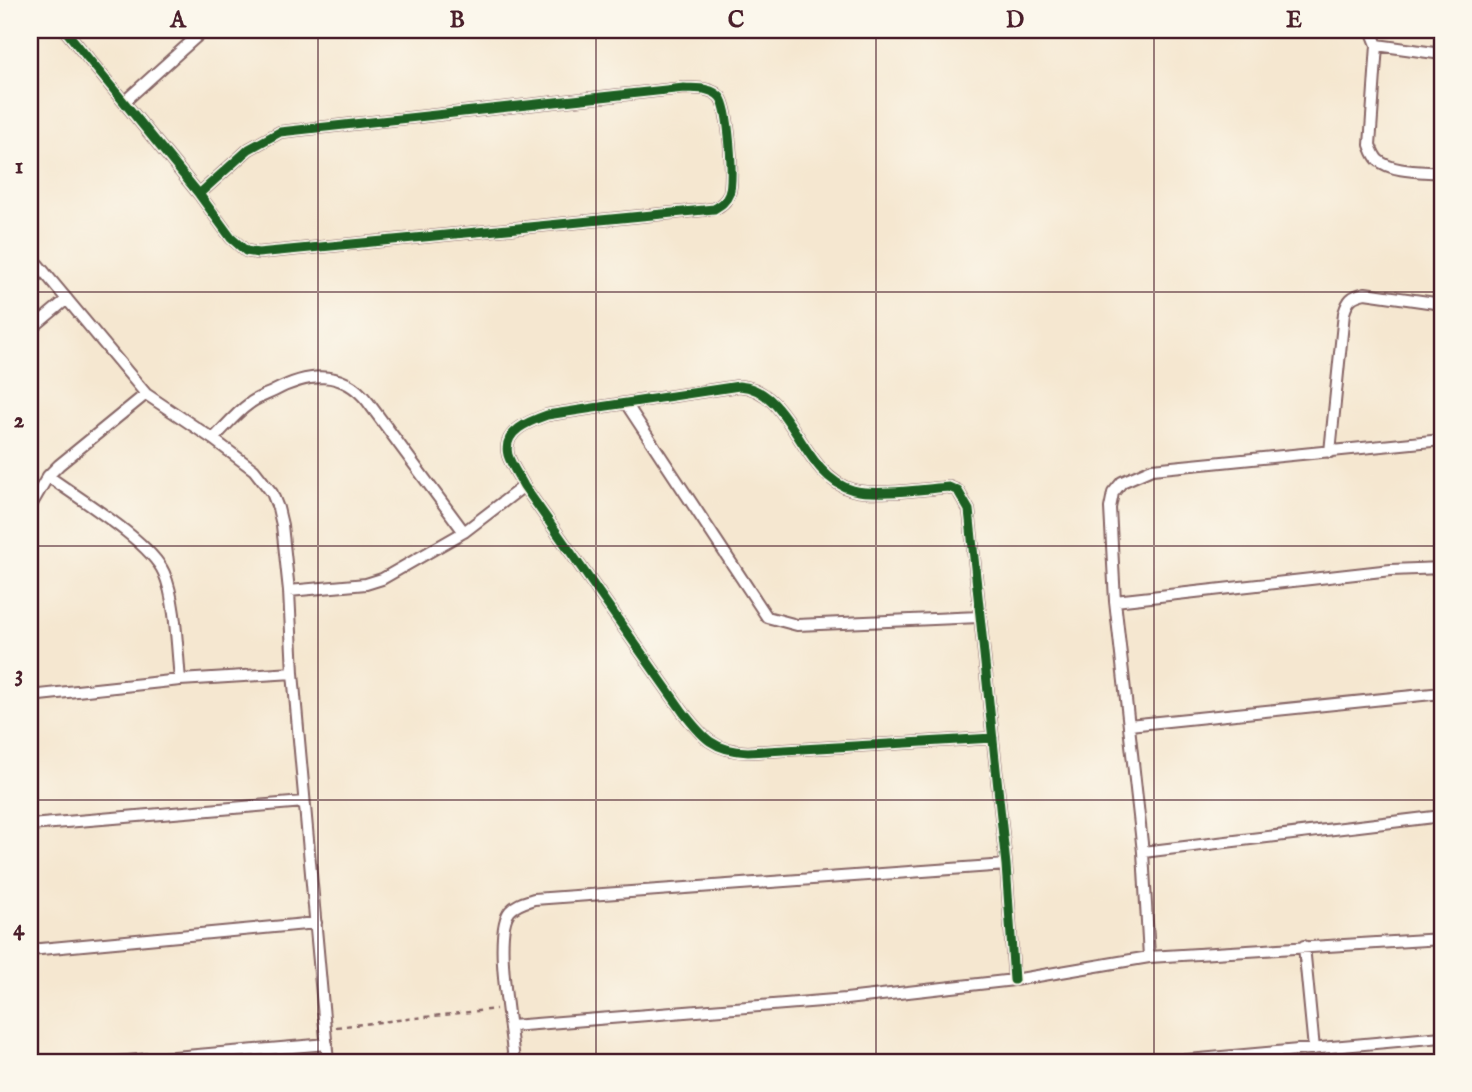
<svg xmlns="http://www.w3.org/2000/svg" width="1472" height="1092" font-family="'IM FELL English',serif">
<rect width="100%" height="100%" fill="#fbf7ec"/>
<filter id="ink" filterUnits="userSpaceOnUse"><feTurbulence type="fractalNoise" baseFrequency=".0143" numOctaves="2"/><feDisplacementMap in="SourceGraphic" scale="14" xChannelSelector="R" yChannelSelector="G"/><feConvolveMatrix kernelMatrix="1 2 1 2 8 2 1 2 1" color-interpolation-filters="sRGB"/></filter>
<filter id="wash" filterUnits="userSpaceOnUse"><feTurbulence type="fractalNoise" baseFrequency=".00686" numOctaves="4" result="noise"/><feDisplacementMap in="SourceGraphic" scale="28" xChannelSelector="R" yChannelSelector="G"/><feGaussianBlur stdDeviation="1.57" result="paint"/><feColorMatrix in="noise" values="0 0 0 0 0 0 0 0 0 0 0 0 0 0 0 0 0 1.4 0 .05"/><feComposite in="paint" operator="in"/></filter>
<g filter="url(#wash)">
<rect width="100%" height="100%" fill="#f5e7d0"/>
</g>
<g filter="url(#ink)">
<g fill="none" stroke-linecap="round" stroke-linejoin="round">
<!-- street casing -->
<g stroke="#866565" stroke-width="14">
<path id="street" d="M65,30L199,194L231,238L246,251L258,253L714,209C721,205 726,202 729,194C734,180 729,108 720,97C711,87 696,89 684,88L280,132L249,149L199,194
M1371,30L1377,45
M1442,54L1377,45L1370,145C1372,150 1374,156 1378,160C1393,173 1424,171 1442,173
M124,102L204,30
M30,255L146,394L213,439L254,470L272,493L278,508L282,525L289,591L293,673L328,1062
M30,330L67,299
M627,405L767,617L797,625L979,617
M213,439C225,427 236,413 249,404C256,398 266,395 274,391C308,373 342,369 368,402L464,532
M1330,452L1344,313C1348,300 1351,296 1365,293L1442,304
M48,476C78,498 150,541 164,573C176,600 177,650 180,680
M30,507L48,476L59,465L146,394
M289,591L366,584L382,579L464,532L524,486
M1115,601L1391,570L1442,568
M30,696L180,680L293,673
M1129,725L1442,693
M993,738L748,752C714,751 703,738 683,712L524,486C519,476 511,465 508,455C502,431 530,421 547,415L739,386C793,389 800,476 853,490C876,496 924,489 949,487L958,491L969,510L1006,865L1014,980
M30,825L304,802
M1143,852L1442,816
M1304,946L1314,1049
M30,950L316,923
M1149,957L1143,852L1115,601L1110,508L1113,493L1122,482L1152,469L1442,440
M511,1026L846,999L1014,980L1149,957L1442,939
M116,1062L327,1044
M514,1062C512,1032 492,932 510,911C516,904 525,902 534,899L1006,865
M1166,1062L1442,1037"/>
</g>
<!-- path -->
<path stroke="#866565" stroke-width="2.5" stroke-dasharray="5 5" stroke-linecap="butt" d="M336,1027L496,1009"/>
<!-- street -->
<use href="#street" stroke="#fff" stroke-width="10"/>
<!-- cycleway casing -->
<g stroke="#fbf7ec" stroke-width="13">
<path id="cycleway" d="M65,30L199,194L231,238L246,251L258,253L714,209C721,205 726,202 729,194C734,180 729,108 720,97C711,87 696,89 684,88L280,132L249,149L199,194
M993,738L748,752C714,751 703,738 683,712L524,486C519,476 511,465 508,455C502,431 530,421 547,415L739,386C793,389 800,476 853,490C876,496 924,489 949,487L958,491L969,510L1006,865L1014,980"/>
</g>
<!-- cycleway -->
<use href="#cycleway" stroke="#1b5e20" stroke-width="9"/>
</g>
</g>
<!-- grid -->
<path fill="none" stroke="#4a1f2b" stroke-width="2" stroke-opacity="0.55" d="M318,30V1062M596,30V1062M876,30V1062M1154,30V1062M30,292H1442M30,546H1442M30,800H1442"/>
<!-- margin -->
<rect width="1472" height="1092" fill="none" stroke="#fbf7ec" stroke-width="77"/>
<rect x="38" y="38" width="1396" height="1016" fill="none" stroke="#4a1f2b" stroke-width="2.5"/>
<g font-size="23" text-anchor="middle" font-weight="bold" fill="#4a1f2b">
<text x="178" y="27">A</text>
<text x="457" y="27">B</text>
<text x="736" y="27">C</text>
<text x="1015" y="27">D</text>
<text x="1294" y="27">E</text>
<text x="19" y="173">1</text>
<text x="19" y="427">2</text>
<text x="19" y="681">3</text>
<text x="19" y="935">4</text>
</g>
</svg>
